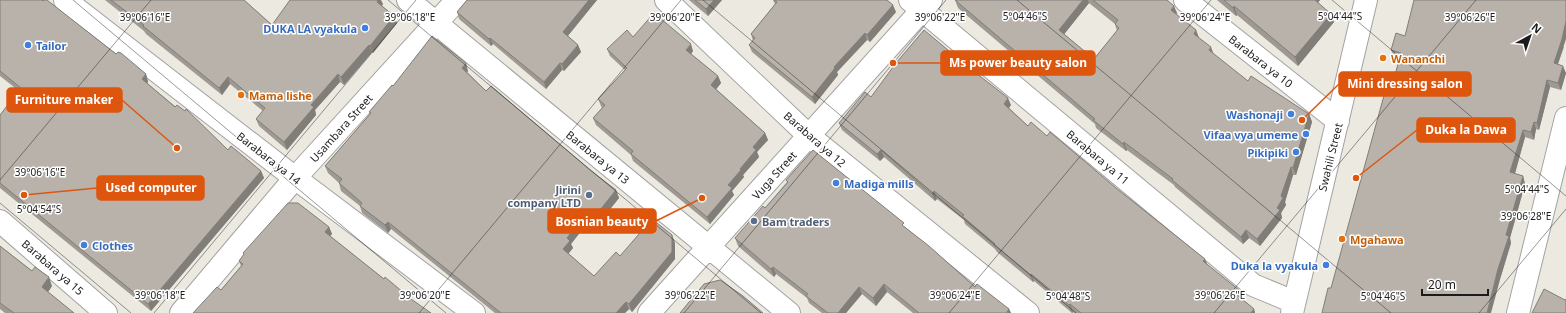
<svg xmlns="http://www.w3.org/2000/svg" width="1566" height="313" font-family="'Noto Sans',sans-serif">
<rect width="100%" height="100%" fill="#ece9e1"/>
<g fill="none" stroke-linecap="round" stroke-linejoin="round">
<!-- minor casing -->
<g stroke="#a2a2a2" stroke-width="24">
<path id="minor" d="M65,0L295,178L474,313
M408,0L789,313
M666,0L809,136L1028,313
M910,0L1253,285L1294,302
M1185,0L1338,121
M0,221L106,313
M181,313L295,178L457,0
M649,313L931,0
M1292,313L1366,0
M1518,313L1566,118"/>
</g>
<!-- minor -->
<use href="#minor" stroke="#fff" stroke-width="22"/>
</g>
<!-- wall -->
<path fill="#9e9993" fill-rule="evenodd" d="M0,0L116,54L146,74L148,82L147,83L228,150L261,171L264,178L151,311L0,188V115L19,91L0,76Z
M105,0H244L272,25L383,4L382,6L394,16L397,23L373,53L372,52L344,85L340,82L315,110L316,115L287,150L259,126L256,119L263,111L230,84L222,95L146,34L144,31Z
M467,0H597L568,36L578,45L581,52L564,71L562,70L546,89L493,44L491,46L459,19L457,12Z
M689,0H722L708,16Z
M773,0H887L896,12L870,42L867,40L837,72L838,75L815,104L752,52L749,45L753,41L751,34L775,4Z
M955,0H1167L1177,13L1176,15L1196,30L1199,38L1213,54L1248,81L1309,114L1312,122L1296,175H1293L1285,202L1286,205L1281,213L1282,218L1260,246L1249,238L1243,244L1175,187L1174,185L1127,150L1126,151L1096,128L1095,124L958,8ZM1089,3L1115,24L1117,31L1094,59L1064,34Z
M1217,0H1320L1318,3L1334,22L1298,66L1237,15L1236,16Z
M1405,36L1564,47L1558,64L1566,73L1561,90L1550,87L1539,130L1536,129L1534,140L1525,137L1515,174L1523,176L1525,184L1510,238L1511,243L1501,276L1331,288L1390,94L1399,59L1394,57L1391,50Z
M633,37L693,51L691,54L718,76L721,83L716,89L765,133L768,140L757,152L759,157L743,175L744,177L732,191L734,195L710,224L633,161L631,155L596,125L593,118L602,108L601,106L598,99L625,70L610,56L607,49Z
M468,71L467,72L486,91L616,190L619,198L599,223L592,217L571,244L573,248L568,253L594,276L620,256L675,243V259L632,312L629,309L625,313H495L391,229L388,233L362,213L360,206L341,191L339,183L328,173L325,166L370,114L369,112L393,86Z
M871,97L1011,105L1009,108L1028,126L1047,136L1116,188L1205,259L1207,265L1239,290L1241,297V298L1254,309L1255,313H1074L1073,312L1072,313L1034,281L1033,282L997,252L995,249L965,224L964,220L937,199L935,201L884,157L880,161L842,130L839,123Z
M786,180L905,227L975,287L1009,309L1011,313H913L887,292L876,306L862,294L846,313H822L809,303L807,298L776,274L774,277L738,246L735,238L765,208L787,182Z
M329,227L332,234L330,236L384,279L411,299L221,290L241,266L239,261L244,255L243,253Z
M0,246L52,286L48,292L74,313H5L0,309Z"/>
<!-- shaded-wall -->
<path fill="#817d78" d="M378,0H381L383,4L380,9L377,2Z
M589,0H597L565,39L563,32Z
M714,0H722L708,16L706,9Z
M1083,0H1088L1089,3L1062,37L1059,30Z
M1313,0H1320L1315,6Z
M893,5L896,12L870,42L867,35Z
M1174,6L1177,13L1173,18L1171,10Z
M1234,6L1237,15L1236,16L1233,8Z
M1331,14L1334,22L1298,66L1295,57Z
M394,16L397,23L373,53L370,46Z
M1566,21V39L1556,70L1554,63Z
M1196,30L1199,38L1194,34Z
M865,33L867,40L837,72L838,75L815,104L812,97L834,67Z
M490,38L493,44L491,46L489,39Z
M691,44L693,51L689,57L686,50Z
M369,45L372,52L344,85L341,77Z
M578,45L581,52L564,71L562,64Z
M1211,47L1214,55L1209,50Z
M466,63L468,71L465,75L462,68Z
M560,63L562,70L546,89L544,82Z
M1563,66L1566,73L1561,90L1558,83Z
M146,74L148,82L145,86L142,79Z
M338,74L340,82L315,110L316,115L287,150L284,142L311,105Z
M718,76L721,83L714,92L711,85Z
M228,77L230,84L222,95L219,88Z
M1547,80L1550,87L1539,130L1537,123Z
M1008,98L1011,105L1006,111L1004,104Z
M1309,114L1312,122L1296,175L1293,168Z
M1534,122L1536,129L1534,140L1531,132Z
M1523,130L1525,137L1513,180L1510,172Z
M765,133L768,140L757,152L759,157L743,175L744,177L732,191L734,195L710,224L707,217L740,169L753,147Z
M1124,142L1127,150L1126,151L1123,144Z
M881,150L884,157L880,161L877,154Z
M1291,167L1293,175L1285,202L1286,205L1281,213L1282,218L1260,246L1257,239L1277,208L1281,196Z
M261,171L264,178L151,311L148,304Z
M1523,176L1525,184L1510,238L1511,243L1501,276L1491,313H1487L1506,235Z
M616,190L619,198L599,223L596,215Z
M934,191L937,199L935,201L932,194Z
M589,209L592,217L571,244L573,248L566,257L563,249L567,238Z
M388,222L391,229L388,233L385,225Z
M329,227L332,234L328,238L325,232Z
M1246,230L1249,238L1243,244L1241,237Z
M672,235L675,243V259L632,312L629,304Z
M1205,259L1208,266L1203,261Z
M773,267L776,274L774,277L771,269Z
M1031,274L1034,281L1033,282L1030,275Z
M49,277L52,286L46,295L42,287Z
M884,284L887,292L876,306L873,298Z
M859,287L862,294L846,313H838Z
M1239,290L1241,297L1238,301L1236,294Z
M626,302L629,309L625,313H616Z
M1070,304L1073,312L1072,313L1069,305Z
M1009,309L1011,313H1008L1007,312Z
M1254,309L1255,313H1251Z"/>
<!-- building -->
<path fill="#b8b2ab" stroke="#817d78" d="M0,0H42L43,1L44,0H47L116,54L118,52L121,53L146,74L142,79L175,107L177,105L185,111L186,109L228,150L231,146L261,171L148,304L0,183V115L21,88L0,71Z
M111,0H244L272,25L290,0H378L377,2L394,16L370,46L369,45L341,77L338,74L311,105L314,107L284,142L256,119L265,108L228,77L219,88L143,26L144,25Z
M467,0H589L563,32L578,45L562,64L560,63L544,82L490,38L489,39L457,12Z
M695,0H714L706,9Z
M774,0H887L893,5L867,35L865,33L834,67L835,68L812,97L749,45L755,38L751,34L777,2Z
M955,0H1083L1059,30L1094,59L1119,28L1115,24L1118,20L1093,0H1167L1174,6L1171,10L1196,30L1194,34L1211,47L1209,50L1248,81L1251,76L1309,114L1293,168L1291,167L1281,196L1283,198L1277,208L1280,210L1257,239L1246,230L1241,237L1172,180L1173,179L1124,142L1123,144L1093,120L1095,119Z
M1224,0H1315L1331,14L1295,57L1234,6L1233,8Z
M1414,0H1566V21L1562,39L1554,63L1563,66L1558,83L1547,80L1537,123L1534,122L1531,132L1523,130L1510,172L1523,176L1506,235L1509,236L1498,269L1487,313H1322L1328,288H1331L1385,92L1390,94L1401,53L1391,50L1396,33L1405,36Z
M654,13L691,44L686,50L718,76L711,85L765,133L753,147L756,150L740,169L741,170L728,185L732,188L707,217L631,154L633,151L593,118L605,105L598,99L627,68L607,49L627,30L633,37Z
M924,30L967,66L1008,98L1004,104L1028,126L1031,122L1047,136L1050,132L1116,188L1205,259L1203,261L1239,290L1236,294L1254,309L1251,313H1081L1070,304L1069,305L1031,274L1030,275L994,245L995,244L962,216L964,215L934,191L932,194L881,150L877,154L839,123L865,92L871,97L896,63Z
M432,36L466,63L462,68L486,91L491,86L590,170L616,190L596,215L589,209L567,238L570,241L563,249L594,276L616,252L620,256L652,219L672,235V252L629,304L626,302L616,313H501L388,222L385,225L360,206L362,203L339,183L342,179L325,166L371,113L369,112L392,85L393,86Z
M813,150L904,223L902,225L929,246L975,287L977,284L1009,309L1007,312L1009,313H919L884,284L873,298L859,287L838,313H828L806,296L808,294L773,267L771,269L735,238L763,206L765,208L788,182L786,180Z
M288,203H298L329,227L325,232L384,279L385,277L411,299L431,313H193L217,287L221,290L243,264L239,261L244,254L243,253Z
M0,246L32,271L35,267L49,277L42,287L74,313H14L0,303Z
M720,280L743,296L763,313H680L704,284Z
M1544,289L1565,300L1566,299V313H1532Z"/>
<!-- ticks -->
<path fill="none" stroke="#1b1b1b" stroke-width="1" stroke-opacity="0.45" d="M73,0L446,313M388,0L761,313M703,0L1076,313M1017,0L1391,313M1332,0L1566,196M0,180L151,0M0,203L131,313M154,313L416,0M419,313L681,0M684,313L946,0M949,313L1211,0M1214,313L1476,0M1479,313L1566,209"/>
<!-- markers -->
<g fill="#3f7fe0" stroke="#fff" stroke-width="1.5">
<circle cx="365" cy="28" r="4"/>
<circle cx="28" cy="45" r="4"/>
<circle cx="1291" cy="114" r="4"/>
<circle cx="1306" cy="134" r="4"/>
<circle cx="1296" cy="152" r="4"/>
<circle cx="836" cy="183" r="4"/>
<circle cx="84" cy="245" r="4"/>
<circle cx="1326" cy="265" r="4"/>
</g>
<g fill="#e8710a" stroke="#fff" stroke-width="1.5">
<circle cx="1383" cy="58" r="4"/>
<circle cx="241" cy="95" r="4"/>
<circle cx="1342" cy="239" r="4"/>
</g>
<g fill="#5c6f8a" stroke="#fff" stroke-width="1.5">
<circle cx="589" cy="195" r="4"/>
<circle cx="754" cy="221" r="4"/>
</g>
<g text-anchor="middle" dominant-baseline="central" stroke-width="3" stroke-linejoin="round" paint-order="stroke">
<!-- shop labels -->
<g font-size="11" font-weight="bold" fill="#366cbe" stroke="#fff" text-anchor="end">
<text x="357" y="28">DUKA LA vyakula</text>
<text x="36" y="45" text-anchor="start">Tailor</text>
<text x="1283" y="114">Washonaji</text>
<text x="1298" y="134">Vifaa vya umeme</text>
<text x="1288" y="152">Pikipiki</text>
<text x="844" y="183" text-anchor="start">Madiga mills</text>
<text x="92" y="245" text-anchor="start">Clothes</text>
<text x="1318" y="265">Duka la vyakula</text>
</g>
<!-- food labels -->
<g font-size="11" font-weight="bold" fill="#c56008" stroke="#fff" text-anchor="start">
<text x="1391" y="58">Wananchi</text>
<text x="249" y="95">Mama lishe</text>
<text x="1350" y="239">Mgahawa</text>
</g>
<!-- street labels -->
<g font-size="11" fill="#1b1b1b" stroke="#fff">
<text transform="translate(1261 61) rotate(38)">Barabara ya 10</text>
<text transform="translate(341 128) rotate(-48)">Usambara Street</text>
<text transform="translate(815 139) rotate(41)">Barabara ya 12</text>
<text transform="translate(598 157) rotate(39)">Barabara ya 13</text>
<text transform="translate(1098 157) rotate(40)">Barabara ya 11</text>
<text transform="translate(1330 157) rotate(-76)">Swahili Street</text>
<text transform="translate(269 158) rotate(38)">Barabara ya 14</text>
<text transform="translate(774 175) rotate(-48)">Vuga Street</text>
<text transform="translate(53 267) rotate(41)">Barabara ya 15</text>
</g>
<!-- service labels -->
<g font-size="11" font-weight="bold" fill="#4e5e75" stroke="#fff" text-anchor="end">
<text x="581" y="189">Jirini<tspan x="581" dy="13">company LTD</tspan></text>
<text x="762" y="221" text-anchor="start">Bam traders</text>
</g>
</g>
<g font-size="10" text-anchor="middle" fill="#1b1b1b" stroke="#fff" stroke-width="3" stroke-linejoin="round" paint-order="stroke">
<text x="1025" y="20">5°04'46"S</text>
<text x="1340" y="20">5°04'44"S</text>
<text x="145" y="21">39°06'16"E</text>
<text x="410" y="21">39°06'18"E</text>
<text x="675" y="21">39°06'20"E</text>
<text x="940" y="21">39°06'22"E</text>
<text x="1205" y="21">39°06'24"E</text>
<text x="1470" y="21">39°06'26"E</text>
<text x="40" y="176">39°06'16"E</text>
<text x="1527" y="193">5°04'44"S</text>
<text x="39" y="213">5°04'54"S</text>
<text x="1526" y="220">39°06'28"E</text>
<text x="160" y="299">39°06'18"E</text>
<text x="425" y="299">39°06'20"E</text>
<text x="690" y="299">39°06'22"E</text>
<text x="955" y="299">39°06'24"E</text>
<text x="1220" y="299">39°06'26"E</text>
<text x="1068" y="300">5°04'48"S</text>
<text x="1383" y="300">5°04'46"S</text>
</g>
<!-- callouts -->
<path fill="none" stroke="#de560d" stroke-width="1.5" d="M893 63L941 63M1302 120L1339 84M177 148L122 100M1356 178L1417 130M24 195L97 188M702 198L656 221"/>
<g fill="#de560d" stroke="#fff" stroke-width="1.5">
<circle cx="893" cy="63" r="4"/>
<circle cx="1302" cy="120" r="4"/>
<circle cx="177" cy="148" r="4"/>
<circle cx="1356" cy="178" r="4"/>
<circle cx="24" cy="195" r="4"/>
<circle cx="702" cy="198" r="4"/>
</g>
<g fill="#de560d" stroke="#de560d" stroke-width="1.5">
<rect x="941" y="51" width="154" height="24" rx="4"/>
<rect x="1339" y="72" width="132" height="24" rx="4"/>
<rect x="7" y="88" width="115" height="24" rx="4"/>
<rect x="1417" y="118" width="98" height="24" rx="4"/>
<rect x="97" y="176" width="107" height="24" rx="4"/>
<rect x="548" y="209" width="108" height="24" rx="4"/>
</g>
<g font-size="12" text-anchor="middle" font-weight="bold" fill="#fff">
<text x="1018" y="67">Ms power beauty salon</text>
<text x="1405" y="88">Mini dressing salon</text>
<text x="64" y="104">Furniture maker</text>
<text x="1466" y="134">Duka la Dawa</text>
<text x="151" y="192">Used computer</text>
<text x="602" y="226">Bosnian beauty</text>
</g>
<!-- north arrow -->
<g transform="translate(1530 36) rotate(40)" stroke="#ffffff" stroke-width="3" paint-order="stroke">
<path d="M0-3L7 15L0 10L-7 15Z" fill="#1b1b1b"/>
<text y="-6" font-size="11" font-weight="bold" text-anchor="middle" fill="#1b1b1b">N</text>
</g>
<!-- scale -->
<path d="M1422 289v6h66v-6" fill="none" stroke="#1b1b1b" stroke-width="2"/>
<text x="1428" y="289" font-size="12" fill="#1b1b1b" stroke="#ffffff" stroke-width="3" paint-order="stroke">20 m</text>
</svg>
